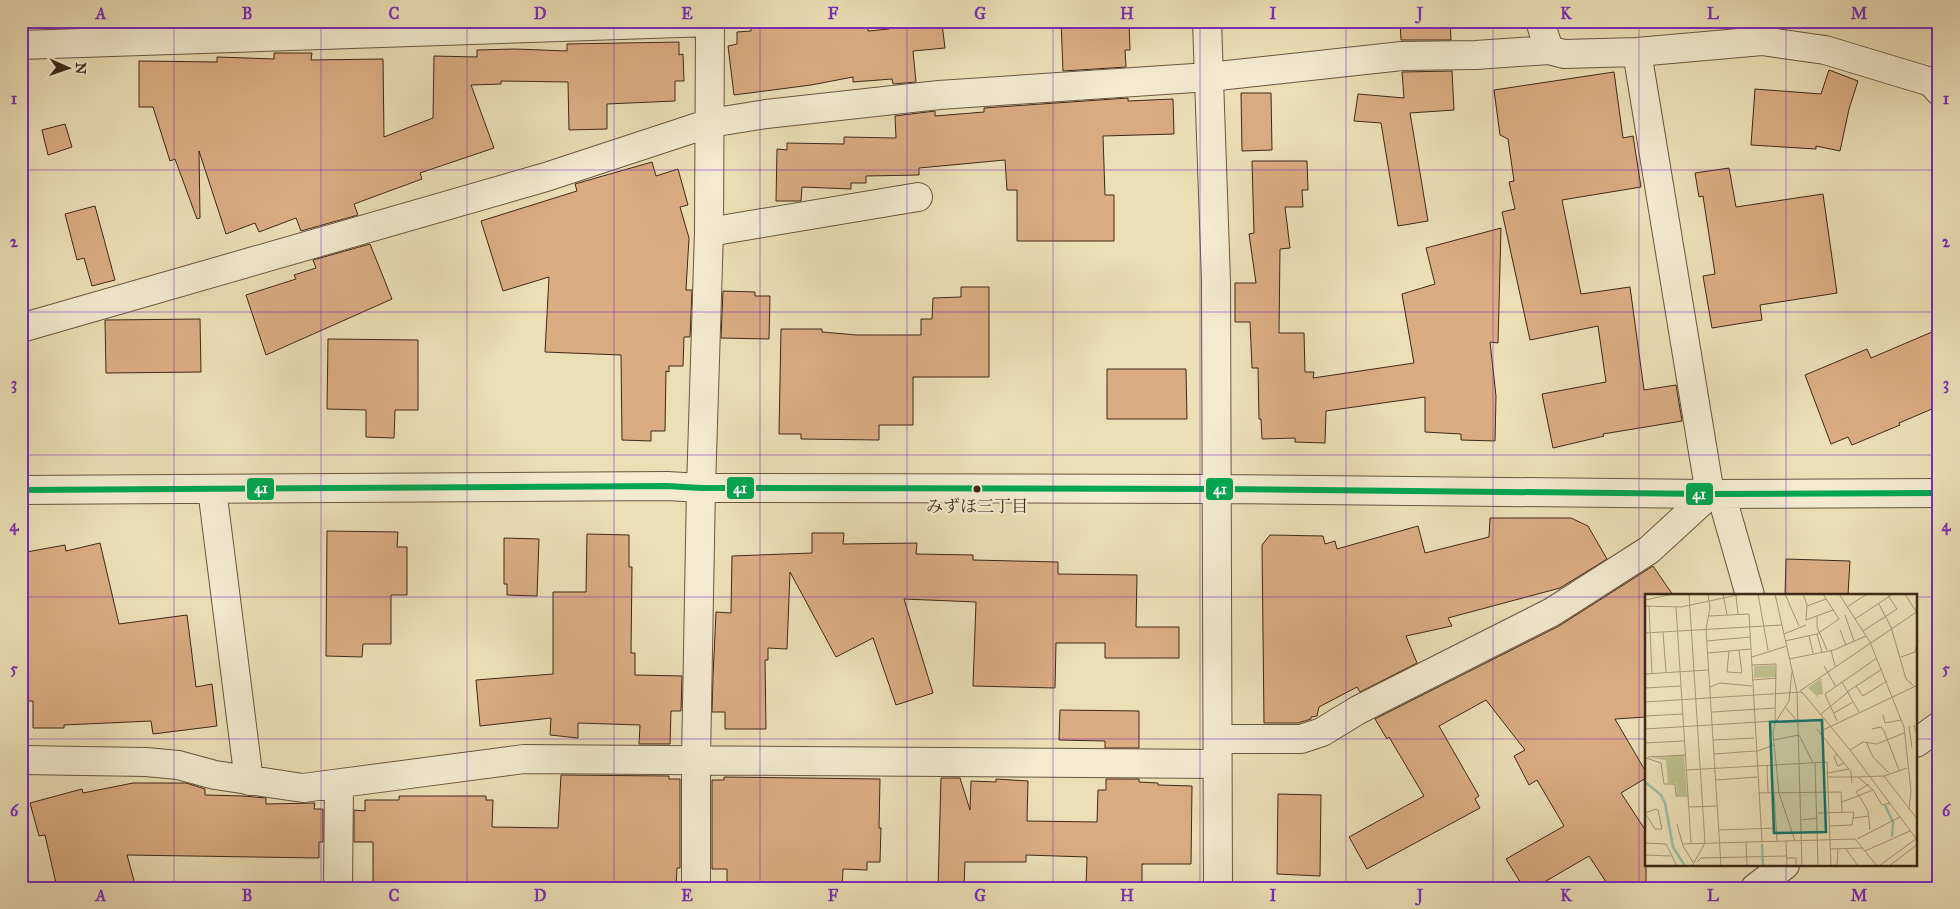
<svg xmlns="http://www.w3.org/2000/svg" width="1960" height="909" font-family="'IM FELL Great Primer','Noto Serif JP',serif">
<rect width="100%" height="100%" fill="#ecdfb6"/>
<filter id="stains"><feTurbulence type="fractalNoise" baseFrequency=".004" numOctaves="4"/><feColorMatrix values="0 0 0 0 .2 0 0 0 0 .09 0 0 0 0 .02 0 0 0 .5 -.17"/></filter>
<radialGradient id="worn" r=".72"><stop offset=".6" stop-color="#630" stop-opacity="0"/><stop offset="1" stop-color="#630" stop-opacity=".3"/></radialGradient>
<!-- building -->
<path fill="#dbac82" stroke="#3e2818" d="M751,21H868V31L889,29L888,25L909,23L910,27L942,24L945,48L913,51L916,82L893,84L892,79L853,82V77L811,85L734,95L728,46L737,44V32L751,31Z
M1061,21H1129L1130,50H1125L1126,67L1063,71Z
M1400,21H1450L1451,40H1401Z
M679,42V55L683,54L684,81H675V101L607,104V129L569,130L568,82L501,81V84L471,85L494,148L420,173L422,179L354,204L358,215L301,231L296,218L259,232L255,223L226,234L199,151L200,218L197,219L175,159L170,161L153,107H139V61L217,62V57L274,59V53H312L311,60L383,59L384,137L433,118L434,56L477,57V50L515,49L567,51V44Z
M1829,70L1858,81L1849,109L1840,151L1816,146V149L1751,145L1755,89L1821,94Z
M1452,71L1454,110L1410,113L1428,221L1398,226L1381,123L1354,121L1358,94L1404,98L1402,72Z
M1614,72L1623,138L1633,136L1641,187L1562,200L1581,294L1630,287L1644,390L1676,385L1682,421L1603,434L1604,436L1553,448L1542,394L1606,382L1598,326L1530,340L1502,212L1515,209L1509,182L1514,181L1508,139L1500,135L1494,90Z
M1241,93H1271L1272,150L1242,151Z
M1128,98V101L1173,99L1174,134L1103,136L1105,195H1114V241H1017V190H1007L1005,160L919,168V175L866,176V183H851V189L802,187L801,201H776L777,149L787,150V143L844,144V137L896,138L895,116L935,111V116L984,112V108Z
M65,124L72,147L48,155L42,130Z
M1252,161H1307L1308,190H1302L1303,207H1285L1290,248L1280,249L1279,333H1304L1305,372H1314L1313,378L1414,363L1402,294L1435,284L1426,248L1501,228L1498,343L1490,342L1496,396L1495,441L1461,440V434L1425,432V397L1326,411L1325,443L1295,442V438L1262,439L1261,419H1259L1258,368H1252L1250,322H1235V283H1256L1249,234L1254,233Z
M652,162L656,176L678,169L688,205L680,207L689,238L686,290H692L690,337H684L683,366H669V372L666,371L665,431H651V441L622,440L621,355L545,352L549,277L503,291L481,221L577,191L575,184Z
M1729,168L1736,207L1823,194L1837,293L1760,305L1762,320L1712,328L1703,276L1715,274L1703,196L1699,197L1695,173Z
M95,206L115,280L92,286L84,258L77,260L65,214Z
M370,244L392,299L266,355L246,295L296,279L294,275L316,268L313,260Z
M961,287H989V377H913V425H879V440L801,439V434H779L781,329H822V332L857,335H921V319H932L933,298L961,297Z
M723,291L755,292V296H770L769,339L721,338Z
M200,319L201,372L106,373L105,320Z
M1939,329V406L1899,423L1900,425L1852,445L1848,437L1831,444L1805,375L1867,349L1871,358Z
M328,339L418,340V410H395L394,438L366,437V410L327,409Z
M1107,369H1186L1187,419H1107Z
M1490,518H1571L1588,526L1607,559L1560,588L1448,618L1452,626L1406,636L1417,663L1360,692L1357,687L1319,707L1317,716L1311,717V719L1298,723H1264L1262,545L1270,535L1323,536L1325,544L1335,541L1337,549L1418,526L1425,553L1489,537Z
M327,531L398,532L397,547H407V595H391V644H363L362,657L326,656Z
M812,533H844L843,544L917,543L916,554L973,555V560L1058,562V574L1137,575L1136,627H1179V658H1105V643H1056L1055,688L973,686L976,602L904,599L933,693L896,705L873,638L836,657L790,572L787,649L768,648V660H765L766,729H725V712H712L713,677L716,612L731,613L732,556L812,553Z
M587,534L629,535V567H632L631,653H635V675L682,676L681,711H671L670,744H639L640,725L578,723V738L550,735L551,718L480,726L476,680L553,674V592H586Z
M504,538L539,539L537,596L507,595V584H504Z
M100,543L119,624L187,615L196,687L212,684L217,726L153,734L151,721L64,725V728H33V701H26V695L21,694V553L65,545L66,551Z
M1786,559L1850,561L1848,595H1785Z
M1653,566L1673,595H1646V717L1615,719L1646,772V778L1621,793L1646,831V888H1610L1589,856L1534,888H1524L1506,859L1564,826L1537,780L1529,785L1514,756L1525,750L1486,700L1439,726L1479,796L1475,799L1480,808L1367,869L1349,837L1424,796L1389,737L1387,739L1375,719L1559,626Z
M1060,710L1139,711V748H1105V741L1059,740Z
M561,775L669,776V779H680V868H677L676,888H373V842H354V810L365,811V800H399V796H486V800H493L492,827L558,828Z
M724,777L880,779L879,828H881L880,862H867V870L843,869L842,888H727V869H712V780H724Z
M941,778H960L970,810L971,781L996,782V779L1028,781L1027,821L1097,822L1098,790H1106V779H1139V782L1158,783V785L1192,786L1191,864H1142V883H1139V888H1086L1087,857L1026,855V862H965L964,888H938Z
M133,783H186L205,789V795L243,796L266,798V804L315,803L314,809H323V842H319V858L127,855L136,888H57L45,835L39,836L30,803L82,789L83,793Z
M1278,794L1321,795L1320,876L1277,874Z"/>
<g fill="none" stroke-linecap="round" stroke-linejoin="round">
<!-- minor casing -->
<g stroke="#6a5640" stroke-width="30">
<path id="minor" d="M1207,21L1216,281L1218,888
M1540,21L1549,50
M21,45L710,22
M709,232L918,197
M21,328L546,177L710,123L766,114L939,95L1209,77L1402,56L1476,55L1549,50L1564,54L1637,52L1762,41L1825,50L1931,82L1939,91
M212,489L249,781
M21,490L667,486L701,488L1217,489L1710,494L1939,493
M1721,494L1750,595
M1218,739H1301L1322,732L1358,710L1552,612L1649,550L1710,494L1637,52
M1916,743L1939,726
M21,760L146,762L178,765L215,775L303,788L524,759L1217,764
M338,888L339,784
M696,888V759L701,488L709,232L710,21
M1755,888L1785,865"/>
</g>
<!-- minor -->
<use href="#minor" stroke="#f3ead0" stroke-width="28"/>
<!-- bus-1 casing -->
<g stroke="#f3ead0" stroke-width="10">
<path id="bus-1" d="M21,490L667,486L701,488L1217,489L1710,494L1939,493"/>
</g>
<!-- bus-1 -->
<use href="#bus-1" stroke="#00a651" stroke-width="6"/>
</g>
<!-- grid -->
<path fill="none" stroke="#7b2cbf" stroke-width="1" stroke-opacity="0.55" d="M174,21V888M321,21V888M467,21V888M614,21V888M760,21V888M907,21V888M1053,21V888M1200,21V888M1346,21V888M1493,21V888M1639,21V888M1786,21V595M21,170H1939M21,312H1939M21,455H1939M21,597H1646M1916,597H1939M21,739H1646M1916,739H1939M1786,865V888"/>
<!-- markers -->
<circle fill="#3e2818" stroke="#f3ead0" stroke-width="2" cx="977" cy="489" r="4.5"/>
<g text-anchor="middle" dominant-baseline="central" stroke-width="4.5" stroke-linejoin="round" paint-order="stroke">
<!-- bus labels -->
<g font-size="17" fill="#3e2818" stroke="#f3ead0">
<text x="977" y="506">みずほ三丁目</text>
</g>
</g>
<!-- overview -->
<g transform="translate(1645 594)">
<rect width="272" height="272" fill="#ecdfb6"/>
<path d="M130,71L131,83L109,84V72ZM176,84L178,100L173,101L174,104L163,94ZM39,161L42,201L32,202L31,189H23L21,166L6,164Z" fill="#bcc08b"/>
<path fill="none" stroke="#99bdaa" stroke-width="2.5" d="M0,188L16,201L20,209L28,253L40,272M240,211L248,228L247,243M117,250L118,272"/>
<path fill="none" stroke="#a69677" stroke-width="1" d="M44,0L60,249L47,272M63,0L65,14L61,35L76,272M78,0L82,21M113,0L123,56M130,0L152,98L157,272M140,0L154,32M158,0L162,11L161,26L188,16M194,0L225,48L259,133L266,197L264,216M260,0L272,19M91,2L93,20M0,6L28,0M234,10L246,33L261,85L269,92M0,12L36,13L97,0M4,12L7,80M162,12L181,5M31,13L46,249M202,13L222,0M200,21L209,47M64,22L104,20L117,248M172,22V33L182,56M210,25L248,0M195,36L201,51M218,37L252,15L242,0M18,38L21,78M0,39L137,31M139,40L161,31M172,40L177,58M164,42L168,59M62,47L105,43M140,47L172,40L194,25L178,0M186,56L190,72M84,57L82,78L97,79L94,56M63,59L106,55M107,63L142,52M256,63L270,58L273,46M144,65L189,56L221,42M107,71L131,70L130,129M179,72L191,93M147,77L144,107L130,129L128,139L134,199L150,247M0,80L63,76M107,86L132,84M197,88L214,118M211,92L218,102L242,87M65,93L75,89L107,92M0,94L36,92M155,97L273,17M202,98L237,75M0,108L157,98L205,156L273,247M141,114L153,128M67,118L130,114M189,119L208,108M176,120L203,98M238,121L240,129L256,126M0,122L38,120M192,127L180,100L232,64M269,131L273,146M264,132L267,154M0,135L130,127M172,135L206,178L207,189M227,135L236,133L239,137L254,176M176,137L273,91M68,146L109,144M128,146L154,141L168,169M221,148L228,163L244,179M0,149L39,147M205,156L218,148L232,150L259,139M110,158L129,151M69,160L110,157M193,160L189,163L193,172L199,169M3,163L40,161M1,164L16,169L19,190H30L31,202H43M170,169L173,272M122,171L123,199M41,176L182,168L186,272M183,179L204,175M239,182L273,226M183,183H213L228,196L197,208M213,183L239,182L262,174M71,186L112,183M228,196L237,211L245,209M113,199L196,198L197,218M129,199L132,247M215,203L223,217L225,236M215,203L211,198L224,190M44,213L72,212M0,219L11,215L13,216L17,235H10L0,219M173,219L209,218L207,231L185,232M208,224L224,222M156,226L173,224M32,230L38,252L48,268M74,236L131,234M212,245L255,223M141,247L142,272M101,248L102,272M0,249L21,250L32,272M37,250L210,245L232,272M185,255L218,254M201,255L213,272M220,257L265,237M0,261L26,262M141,264H151V272M52,268L56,264L141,262M192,271L193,255M234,272L272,244M244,272L273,250"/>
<path fill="#0f766e" fill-opacity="0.15" stroke="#0f766e" stroke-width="2.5" d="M177,126L181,238L129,239L125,128Z"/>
<rect width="272" height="272" fill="none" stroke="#3e2818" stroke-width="2.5"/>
</g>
<g stroke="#f3ead0" stroke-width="2">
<rect x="726" y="476" width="29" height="24" rx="5" fill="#00a651"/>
<rect x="246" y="477" width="29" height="24" rx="5" fill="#00a651"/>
<rect x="1205" y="477" width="29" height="24" rx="5" fill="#00a651"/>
<rect x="1685" y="482" width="29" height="24" rx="5" fill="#00a651"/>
</g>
<g font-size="14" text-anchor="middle" font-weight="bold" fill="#fff">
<text x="740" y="493">41</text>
<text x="261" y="493">41</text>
<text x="1220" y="494">41</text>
<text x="1699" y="499">41</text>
</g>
<!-- margin -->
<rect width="1960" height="909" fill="none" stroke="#ecdfb6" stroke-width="55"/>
<!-- north arrow -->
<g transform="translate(68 68) rotate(92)" stroke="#f3ead0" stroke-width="4" paint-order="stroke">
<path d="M0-4L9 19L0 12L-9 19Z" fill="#3e2818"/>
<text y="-8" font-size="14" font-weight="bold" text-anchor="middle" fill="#3e2818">N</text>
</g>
<rect x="28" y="28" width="1904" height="854" fill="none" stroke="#7b2cbf" stroke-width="2"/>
<g font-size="16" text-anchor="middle" font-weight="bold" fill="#7b2cbf">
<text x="101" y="19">A</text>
<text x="247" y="19">B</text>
<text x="394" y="19">C</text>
<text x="540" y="19">D</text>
<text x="687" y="19">E</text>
<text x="833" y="19">F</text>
<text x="980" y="19">G</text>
<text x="1127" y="19">H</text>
<text x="1273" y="19">I</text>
<text x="1420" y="19">J</text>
<text x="1566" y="19">K</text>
<text x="1713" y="19">L</text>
<text x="1859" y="19">M</text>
<text x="14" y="104">1</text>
<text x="1946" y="104">1</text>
<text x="14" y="247">2</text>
<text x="1946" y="247">2</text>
<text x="14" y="389">3</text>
<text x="1946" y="389">3</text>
<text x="14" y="531">4</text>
<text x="1946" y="531">4</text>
<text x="14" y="674">5</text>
<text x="1946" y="674">5</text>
<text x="14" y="816">6</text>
<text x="1946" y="816">6</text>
<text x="101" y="901">A</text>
<text x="247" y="901">B</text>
<text x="394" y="901">C</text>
<text x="540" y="901">D</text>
<text x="687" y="901">E</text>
<text x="833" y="901">F</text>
<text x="980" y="901">G</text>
<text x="1127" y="901">H</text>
<text x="1273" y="901">I</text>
<text x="1420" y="901">J</text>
<text x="1566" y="901">K</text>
<text x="1713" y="901">L</text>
<text x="1859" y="901">M</text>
</g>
<rect width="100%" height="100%" filter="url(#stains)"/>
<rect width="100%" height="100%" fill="url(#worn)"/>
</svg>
